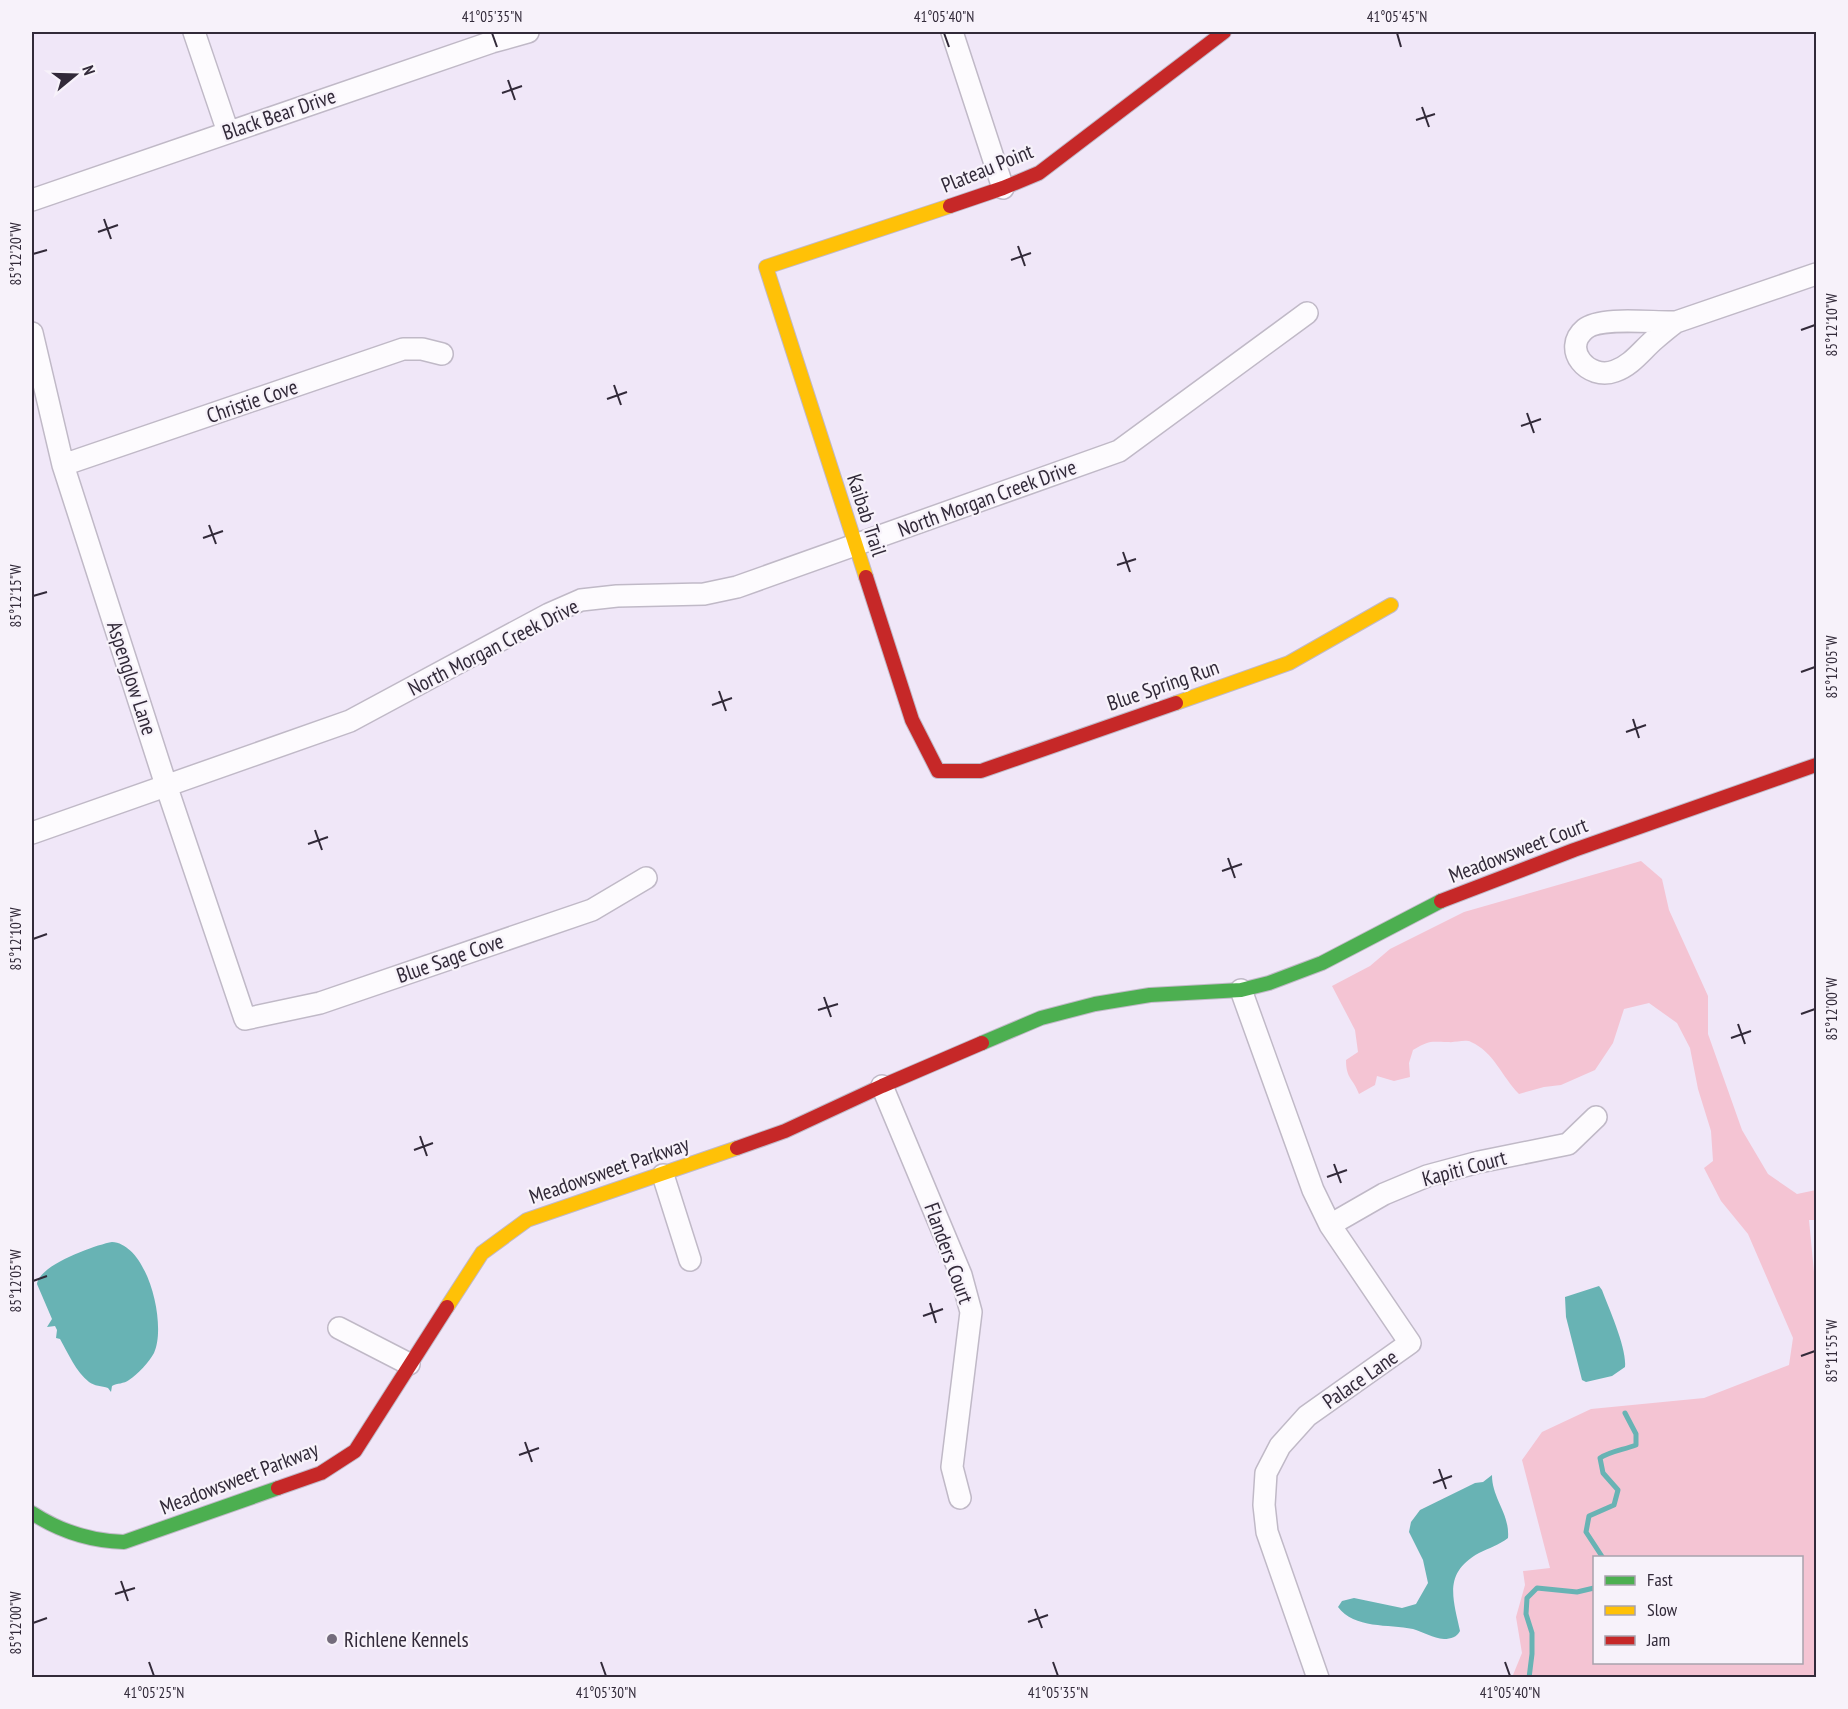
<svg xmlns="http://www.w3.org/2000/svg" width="1848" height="1709" font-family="'PT Sans Narrow',sans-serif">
<rect width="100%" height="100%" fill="#f0e7f8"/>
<!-- green -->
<path fill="#f4c4d3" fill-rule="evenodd" d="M1641,861L1662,879L1669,910L1708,996V1034L1742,1130L1768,1174L1797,1194L1816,1190V1220H1809L1816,1293V1677H1453L1513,1675L1522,1653L1516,1617L1525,1585L1523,1571L1550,1568L1522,1460L1542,1432L1591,1409L1704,1398L1789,1365L1793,1338L1748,1234L1721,1201L1704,1168L1713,1161L1711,1131L1698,1089L1690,1048L1677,1023L1649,1003L1624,1009L1613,1043L1595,1070L1561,1085L1544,1087L1519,1094C1502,1077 1494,1052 1471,1042C1465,1039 1455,1043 1448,1042C1428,1042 1431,1040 1413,1050L1409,1063L1410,1077L1394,1081L1377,1076L1375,1085L1359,1094C1353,1078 1346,1079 1346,1060L1358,1052L1355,1030L1332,986L1370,966L1390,949L1464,912ZM1594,1558H1802V1662H1594Z"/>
<!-- water -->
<path fill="#68b3b4" d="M112,1242C148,1244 167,1325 154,1353C149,1362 138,1374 129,1380C124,1384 117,1383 112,1386L111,1392L108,1388C102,1386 94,1386 89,1382C76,1372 68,1353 60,1339L56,1338L57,1330L55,1326L47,1327L52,1319L37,1284C39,1265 95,1245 112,1242Z
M1599,1286L1602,1290C1609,1309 1627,1348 1625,1367L1612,1376L1586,1382L1582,1380L1566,1317L1565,1297Z
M1492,1475C1492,1499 1510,1513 1508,1538C1499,1545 1489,1548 1479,1553C1443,1573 1453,1598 1460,1631C1457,1637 1451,1639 1444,1639C1433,1638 1423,1632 1413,1629C1389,1624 1354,1629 1338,1607L1342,1601L1354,1598L1402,1608L1416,1604L1428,1583L1423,1560L1409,1532L1411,1522L1420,1510L1475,1483L1483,1482Z"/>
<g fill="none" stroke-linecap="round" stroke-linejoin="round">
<!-- stream -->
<path stroke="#68b3b4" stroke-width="5" d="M1603,1558L1586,1532L1589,1516L1614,1505L1618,1490L1603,1473L1600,1458C1611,1451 1623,1450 1636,1445V1434L1625,1413
M1529,1678L1532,1654V1633L1526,1614L1527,1598L1537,1588L1577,1592L1594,1588"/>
<!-- street casing -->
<g stroke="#c0b9c7" stroke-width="24">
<path id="street" d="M194,32L228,132
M952,32L1003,188
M32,200L492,42L528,32
M1676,322C1669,327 1662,333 1655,339C1642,350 1632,365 1615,371C1588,381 1561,349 1585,329C1601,316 1654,323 1676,322L1816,274
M32,333L63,465L166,785L245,1019L320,1003L592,910L646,878
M63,465L403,349H422L442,354
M32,833L350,721L549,614L581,600L617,596L704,594L737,587L1119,451L1307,313
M1241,990L1313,1190L1330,1225L1410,1343L1307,1416L1280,1446L1266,1473L1264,1505L1267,1532L1318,1678
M882,1086L961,1275L971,1312L952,1467L960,1498
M663,1175L690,1260
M1330,1225L1384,1194L1427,1176L1479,1162L1568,1144L1596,1117
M339,1328L409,1364"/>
</g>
<!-- fast casing -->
<g stroke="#c0b9c7" stroke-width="16">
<path id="fast" d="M982,1043L1041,1018L1095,1004L1150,995L1241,990L1269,983L1322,963L1441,901
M32,1513C61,1532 90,1541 124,1542L278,1488"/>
</g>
<!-- slow casing -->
<g stroke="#c0b9c7" stroke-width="16">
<path id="slow" d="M866,577L766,267L950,206
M1176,703L1289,663L1391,605
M447,1307L482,1253L527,1220L737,1148"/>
</g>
<!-- jam casing -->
<g stroke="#c0b9c7" stroke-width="16">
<path id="jam" d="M950,206L1003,188L1039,173L1224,32
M866,577L912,720L938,771H981L1176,703
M1441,901L1574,850L1816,765
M737,1148L785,1131L882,1086L982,1043
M278,1488L321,1473L355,1451L447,1307"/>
</g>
<!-- street -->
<use href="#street" stroke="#fdfbfe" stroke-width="21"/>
<!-- fast -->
<use href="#fast" stroke="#4caf50" stroke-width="14"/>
<!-- slow -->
<use href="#slow" stroke="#ffc107" stroke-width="14"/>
<!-- jam -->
<use href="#jam" stroke="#c62828" stroke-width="14"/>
</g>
<!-- ticks -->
<path fill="none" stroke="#322a39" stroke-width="2" d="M492,33L497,47M944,33L949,47M1397,33L1401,47M508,80L515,100M502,93L522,86M1422,107L1429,127M1416,120L1435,114M104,219L111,239M98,232L118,225M1018,246L1025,266M33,254L47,250M1011,260L1031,253M1801,330L1815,325M614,385L621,405M607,399L627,392M1527,413L1534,433M1521,426L1541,419M209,525L216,544M203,538L223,531M1123,552L1130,572M1117,565L1136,559M33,596L47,592M1801,672L1815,667M719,691L726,711M712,705L732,698M1633,719L1639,738M1626,732L1646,725M315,830L322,850M308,844L328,837M1228,858L1235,878M1222,871L1242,864M33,939L47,934M824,997L831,1017M818,1010L838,1004M1801,1014L1815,1009M1738,1024L1745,1044M1731,1038L1751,1031M420,1136L427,1156M414,1150L433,1143M1334,1164L1341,1183M1327,1177L1347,1170M33,1281L47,1276M930,1303L936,1323M923,1316L943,1309M1801,1356L1815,1351M525,1442L532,1462M519,1455L539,1448M1439,1469L1446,1489M1433,1483L1452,1476M121,1581L128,1601M115,1594L135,1588M1035,1609L1042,1628M1028,1622L1048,1615M33,1623L47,1618M149,1662L154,1676M601,1662L606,1676M1053,1662L1058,1676M1505,1662L1510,1676"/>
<!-- markers -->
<circle fill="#746c7c" stroke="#f7f2fa" stroke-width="2" cx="332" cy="1639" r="6"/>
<g text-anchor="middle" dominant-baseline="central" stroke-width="4.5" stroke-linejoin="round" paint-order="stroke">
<!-- street labels -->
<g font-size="21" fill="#322a39" stroke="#f7f2fa">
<text transform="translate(279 114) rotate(-19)">Black Bear Drive</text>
<text transform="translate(987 168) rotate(-22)">Plateau Point</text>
<text transform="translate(252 401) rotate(-19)">Christie Cove</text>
<text transform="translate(987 498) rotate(-20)">North Morgan Creek Drive</text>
<text transform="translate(867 515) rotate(72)">Kaibab Trail</text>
<text transform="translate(493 647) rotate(-27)">North Morgan Creek Drive</text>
<text transform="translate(132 678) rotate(72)">Aspenglow Lane</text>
<text transform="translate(1163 685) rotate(-19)">Blue Spring Run</text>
<text transform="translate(1518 850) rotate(-21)">Meadowsweet Court</text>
<text transform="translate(450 958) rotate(-19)">Blue Sage Cove</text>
<text transform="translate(1464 1168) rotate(-15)">Kapiti Court</text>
<text transform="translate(609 1170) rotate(-19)">Meadowsweet Parkway</text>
<text transform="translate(949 1253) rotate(70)">Flanders Court</text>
<text transform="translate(1360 1379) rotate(-35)">Palace Lane</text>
<text transform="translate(239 1478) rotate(-21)">Meadowsweet Parkway</text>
</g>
<!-- poi labels -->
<g font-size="21" fill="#322a39" stroke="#f7f2fa" text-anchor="start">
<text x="344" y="1639">Richlene Kennels</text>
</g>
</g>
<!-- border -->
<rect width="1848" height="1709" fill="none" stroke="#f7f2fa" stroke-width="66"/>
<!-- legend -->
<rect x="1593" y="1556" width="210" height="108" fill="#f7f2fa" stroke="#a8a2ad" stroke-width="1.5"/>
<rect x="1605" y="1576" width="30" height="9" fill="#4caf50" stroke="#a8a2ad" stroke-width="1.5"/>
<text x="1647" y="1586" font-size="18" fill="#322a39">Fast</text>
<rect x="1605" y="1606" width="30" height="9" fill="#ffc107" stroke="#a8a2ad" stroke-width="1.5"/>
<text x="1647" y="1616" font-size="18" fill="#322a39">Slow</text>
<rect x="1605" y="1636" width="30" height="9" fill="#c62828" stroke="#a8a2ad" stroke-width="1.5"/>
<text x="1647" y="1646" font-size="18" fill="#322a39">Jam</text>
<!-- north arrow -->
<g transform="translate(75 75) rotate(71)" stroke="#f7f2fa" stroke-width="4.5" paint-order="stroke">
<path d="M0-4.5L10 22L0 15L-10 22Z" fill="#322a39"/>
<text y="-9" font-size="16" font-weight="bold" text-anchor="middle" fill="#322a39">N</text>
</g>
<rect x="33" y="33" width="1782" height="1643" fill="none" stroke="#322a39" stroke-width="2"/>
<g font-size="15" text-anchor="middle" fill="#322a39">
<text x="492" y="22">41°05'35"N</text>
<text x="944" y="22">41°05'40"N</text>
<text x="1397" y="22">41°05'45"N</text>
<text transform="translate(16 254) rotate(-90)" y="5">85°12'20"W</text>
<text transform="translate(1832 325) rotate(-90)" y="5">85°12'10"W</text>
<text transform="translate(16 596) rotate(-90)" y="5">85°12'15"W</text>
<text transform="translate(1832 667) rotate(-90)" y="5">85°12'05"W</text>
<text transform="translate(16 939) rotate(-90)" y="5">85°12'10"W</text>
<text transform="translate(1832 1009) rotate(-90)" y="5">85°12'00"W</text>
<text transform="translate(16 1281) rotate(-90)" y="5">85°12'05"W</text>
<text transform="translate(1832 1351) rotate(-90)" y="5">85°11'55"W</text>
<text transform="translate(16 1623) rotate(-90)" y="5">85°12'00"W</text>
<text x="154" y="1698">41°05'25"N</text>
<text x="606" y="1698">41°05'30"N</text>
<text x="1058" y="1698">41°05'35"N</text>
<text x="1510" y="1698">41°05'40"N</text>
</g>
</svg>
